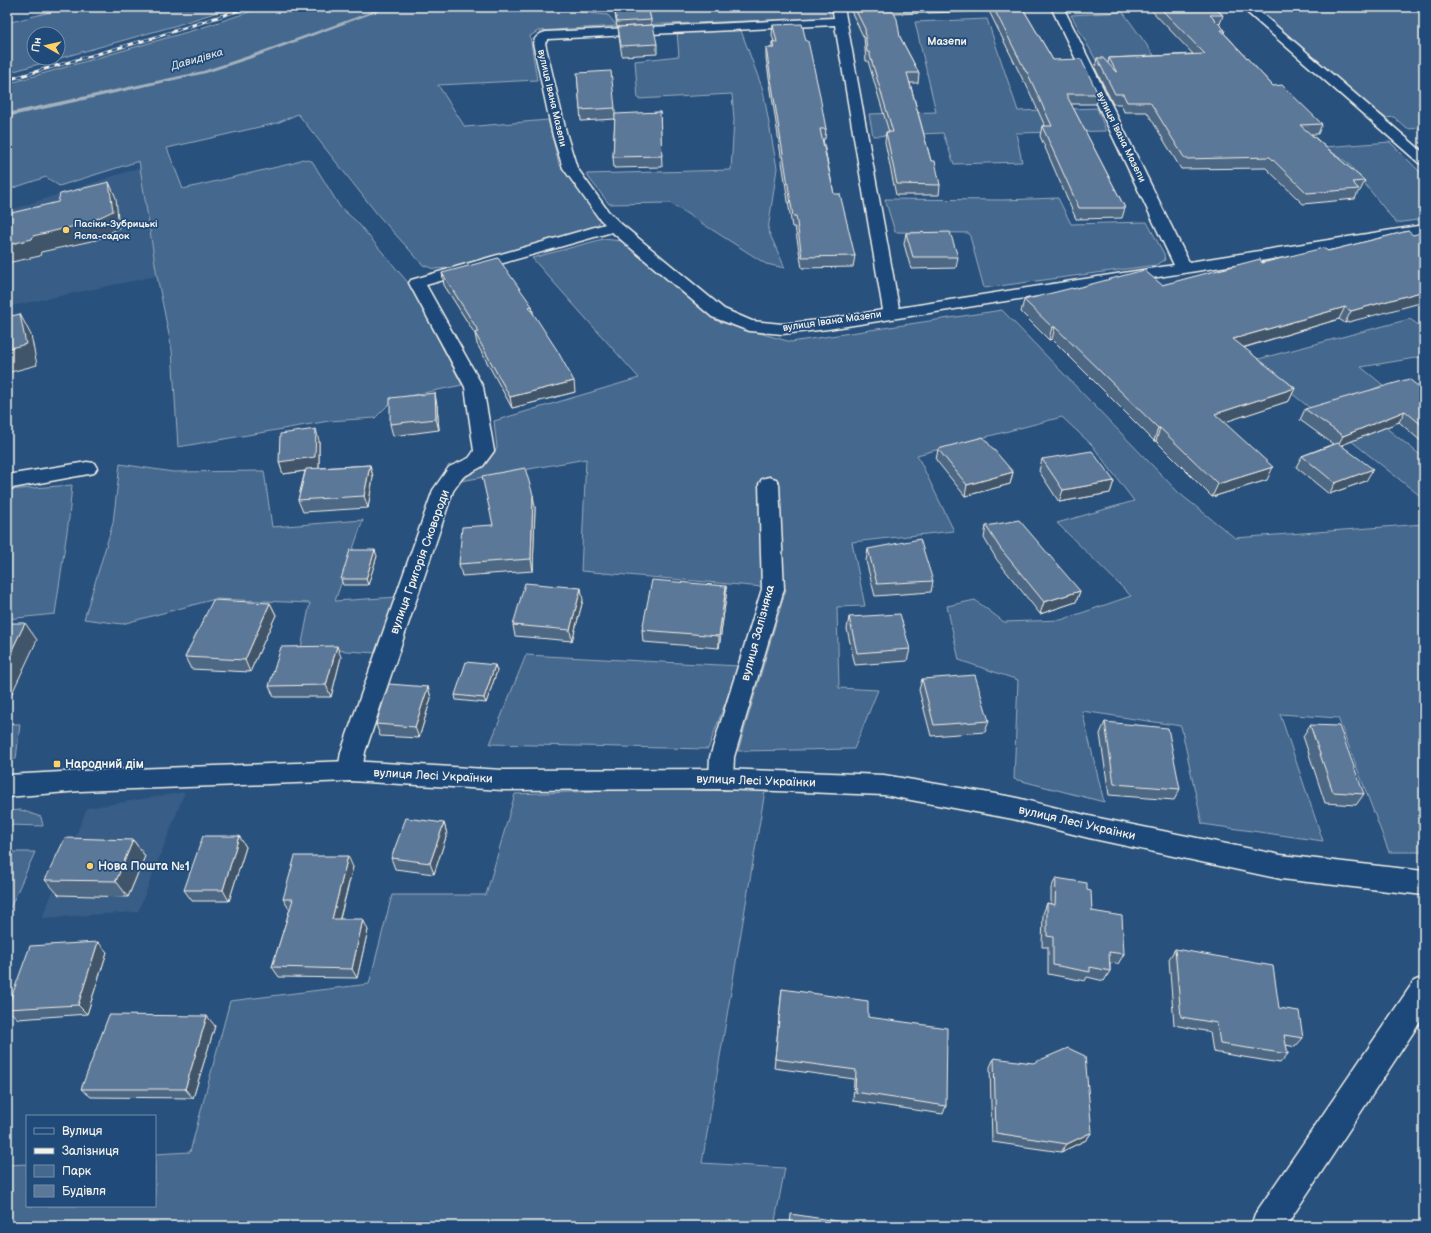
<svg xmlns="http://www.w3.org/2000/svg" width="1431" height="1233" font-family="'Balsamiq Sans',sans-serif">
<rect width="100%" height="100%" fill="#28517e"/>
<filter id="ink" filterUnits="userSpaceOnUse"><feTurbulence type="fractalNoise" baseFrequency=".025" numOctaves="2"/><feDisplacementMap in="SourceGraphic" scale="8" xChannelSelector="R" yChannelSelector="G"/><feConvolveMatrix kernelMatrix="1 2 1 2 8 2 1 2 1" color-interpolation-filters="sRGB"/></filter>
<g filter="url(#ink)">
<!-- built -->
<path fill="#375d86" d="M141,167L157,276L7,307V211Z
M185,792L138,912L42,918L87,808Z"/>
<!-- green -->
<path fill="#45688e" stroke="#9cacbb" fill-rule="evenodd" d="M70,7H220L227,9L174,26L7,73V23ZM34,34H58V58H34Z
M264,7H584L580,12L608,15L617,26L538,31L530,36L537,80L438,85L465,127L548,120L559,164L597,214L600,221L596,227L449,268L434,269L423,265L378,215L298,114L277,123L167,148L183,189L294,163L302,159L312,161L340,207L357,222L410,285L462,385L394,399L375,418L329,421L178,447L172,350L157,276L139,161L59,186L46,177L7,190V84L201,28Z
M681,7H828L831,18L637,25L636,13L678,10Z
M1255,7H1424V128L1407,129L1394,117L1386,118L1351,92Z
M1123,12L1159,62L1098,64L1071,15Z
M987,19L1018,111L1097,108L1106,131L1016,133L1022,162L954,164L943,133L873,136L869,114L936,112L915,22Z
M740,28L763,90L777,168L768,230L785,268L766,264L670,203L609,204L586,174L731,170L734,120L732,94L638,99L635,61L679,56L677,32Z
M1390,142L1424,176V219L1396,223L1348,163L1324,147Z
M1058,198L1071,224L1147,222L1164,254L1165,260L1156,265L984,288L969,233L895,232L885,199L1003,200Z
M603,239L622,241L717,321L791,342L1002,310L1179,493L1235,538L1424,524V852H1389L1338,718L1280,714L1323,841L1202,824L1181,726L1082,711L1104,802L1014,779L1018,680L959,660L947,606L975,600L1004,622L1061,620L1131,596L1057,523L1134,501L1092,445L1062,417L917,455L954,531L852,542L865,606L837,607L839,688L878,690L854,749L738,751L786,589L581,571L586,459L461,481L487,461L497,448L494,421L639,378L532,258Z
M1410,319L1424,329V360L1421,357L1361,367L1383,385L1350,399L1424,458V499L1251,361Z
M120,464L173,472L264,471L272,527L363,520L335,601L398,597L377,653L301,648L310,603L215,599L122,624L84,619L113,523Z
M72,485L69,518L55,614L7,619V490Z
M526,655L739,666L708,749L490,744Z
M7,724H20L16,759H7Z
M653,789L765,791L702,1163L785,1168L774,1226H7V1165L27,1164V1206H155V1154L190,1152L230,1001L369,984L392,895H486L515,794Z
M21,810L41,817L43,826L7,825V811Z
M9,852H35L7,915V855Z"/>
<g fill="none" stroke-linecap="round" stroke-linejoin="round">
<!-- stream -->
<path fill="#a4b2be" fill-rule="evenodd" d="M384,7H390L252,58L206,73L7,117V113L203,71L248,56Z"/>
<!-- street casing -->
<g stroke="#f4f1e8" stroke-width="3">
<path id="street" d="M832,7H844L899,308L1174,265L1051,7H1063L1189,262L1424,225V235L828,329L782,334L749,331L712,317L612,232L426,285L483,387L494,451L483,466L463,477L453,491L365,752L362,771L359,778L350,781L341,778L338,771L341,752L433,490L449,467L469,458L474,451L465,387L409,283L411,280L605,224L598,217L563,168L553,136L533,43C536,36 539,34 546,32L834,18ZM835,25L883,310L828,319L782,324L752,321L724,309L620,223L608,211L577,168L567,136L545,43L548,39Z
M1241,7H1254L1424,153V164L1419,163Z
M87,462L94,463L97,468L94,473L7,489V475Z
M769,477L776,479L779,484L784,589L734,757L733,779L730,786L721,789L712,786L709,779L710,757L762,589L759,484L762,479Z
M1424,977V1016L1286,1226H1251L1255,1214L1414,981Z"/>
</g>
<!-- secondary casing -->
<g stroke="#f4f1e8" stroke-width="3">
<path id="secondary" d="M350,761L503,770L721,769L884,775L1013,797L1089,816L1281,855L1424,871V895L1281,879L1089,838L1013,819L884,795L721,789L503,790L350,781L80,791L7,797V775L80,771Z"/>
</g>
<!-- street -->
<use href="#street" fill="#1f4a7a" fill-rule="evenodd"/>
<!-- secondary -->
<use href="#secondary" fill="#1f4a7a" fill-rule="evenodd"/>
<!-- rail casing -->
<g stroke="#f4f1e8" stroke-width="3">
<path id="rail" d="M7,80L153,38L249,7"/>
</g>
<!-- rail -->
<use href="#rail" stroke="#1f4a7a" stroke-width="2" stroke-dasharray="5.5" stroke-linecap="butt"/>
</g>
<!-- wall -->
<path fill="#4e6784" stroke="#f4f1e8" d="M614,7H648L651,20V25L617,27Z
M849,7H1022L1053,60L1098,94L1096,104H1071L1125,208L1122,218L1076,219L1040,136L1042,126H1045L1025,82H1024L989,11L894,14L900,37L919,73L918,83H910L931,161L940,185L939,195H896L885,142L886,132H889L868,61H866L864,38Z
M1148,7H1213L1223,15L1220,24H1219L1225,30L1224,33L1273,86L1322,124L1318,134H1311L1365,181L1360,191L1358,192L1355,199L1303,204L1266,168L1181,169L1147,112H1124L1121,104H1113L1095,68L1097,58L1108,63L1109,58L1193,54Z
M773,25L826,129L825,139H823L834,194L855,256L853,267L802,268L795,227H792L766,58V48H772V42H774L772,35Z
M618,27L657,44V54L622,56L619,37Z
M577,73L615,108V116L660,112L662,167L614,168L613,157L615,119L581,121Z
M1408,231L1345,323L1339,319L1243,348L1295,388L1289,401L1224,422L1267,480L1212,497L1156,441H1154L1052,339L1049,340L1021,312L1024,300L1073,289L1162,285L1262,263L1328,251Z
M906,233L958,257L956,268L911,269L904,244Z
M442,273L532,306L533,315L575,392L512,408L477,344L475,334L444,285Z
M1424,391V444L1399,422L1342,445L1366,481L1329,494L1296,467L1302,456L1333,444L1300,420L1305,409Z
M437,405L439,430L393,436L390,424Z
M319,441V468L370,465L373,477L368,508L303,512L298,500L305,471L283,474L279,462Z
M938,449L1013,472L1010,484L965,496L936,460Z
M1042,459L1114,481L1110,493L1059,502L1039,471Z
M535,507L533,571L462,576L459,564L493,525Z
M986,526L1080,591L1076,602L1040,614L997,560L984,538Z
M868,549L933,581L931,592L875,596L866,561Z
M377,556L368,585H343L341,579Z
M726,586V597L719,648L643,642L642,630Z
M583,600L572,641L515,636L513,625Z
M270,603L276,615L250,672L191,669L185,657Z
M849,617L910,649L907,661L855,665L847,629Z
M341,657L331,697H274L269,686Z
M495,665L497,671L486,703L456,700L455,695Z
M922,679L989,721L985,732L931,736L919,690Z
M428,687L431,698L419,738L380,736L376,724Z
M1105,722L1180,789L1174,800L1109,795L1100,734Z
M1310,725L1364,794L1356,805L1325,803L1303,736Z
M444,823L447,834L434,874L395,869L391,858Z
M239,836L246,847L229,901H192L184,890Z
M133,840L145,856L128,897L59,895L45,880Z
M353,867L340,919L368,930L357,978L279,977L272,967L290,909H289L283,899Z
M1056,878L1087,890L1092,911L1124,954L1118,964L1110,963V971L1104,981L1087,977L1085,981L1048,974V947H1042L1043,914L1047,903L1051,904V888Z
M1175,949L1279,1008L1303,1038L1295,1047L1286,1045L1288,1054L1280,1063L1213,1052L1210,1032L1174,1025L1169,959Z
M107,952L87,1014L18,1019L7,1009Z
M782,989L868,1017L946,1106L943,1114L853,1101L854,1079L774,1068Z
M215,1026L193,1098L91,1097L81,1089Z
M994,1058L1092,1132L1086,1140L1061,1152L992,1142L990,1067Z"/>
<!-- shaded-wall -->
<path fill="#40546b" stroke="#f4f1e8" d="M109,182L116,198L119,228L96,240L41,252L40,256L7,263V245L33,236Z
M1424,291V302L1345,323L1351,311Z
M532,306L534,318L529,307Z
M1345,307L1339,319L1228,352L1233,339Z
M20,314L31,335L37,365L7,373V349Z
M1052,327H1055L1052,339L1049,340Z
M574,381L575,392L512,408L510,397Z
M1295,388L1289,401L1210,427L1215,414Z
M435,393L437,405L439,430L436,419Z
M1405,411L1399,422L1337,447L1343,436Z
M1158,428H1160L1156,441H1154Z
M316,429L319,441V469L283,474L279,462Z
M370,465L373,477L368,508L364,496Z
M1273,467L1267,480L1212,497L1218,484Z
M1373,469L1366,481L1329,494L1335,483Z
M1013,472L1010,484L965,496L967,485Z
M1114,481L1110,493L1059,502L1063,490Z
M533,495L535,507L533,571L531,559Z
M375,550L377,556L368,585L366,579Z
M726,586V597L719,648V636Z
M581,588L583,600L572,641L570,630Z
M1080,591L1076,602L1040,614L1044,602Z
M270,603L276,615L250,672L245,660Z
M25,623L37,640L7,704V660Z
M337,646L341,657L331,697L326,685Z
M495,665L497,671L486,703L484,698Z
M428,687L431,698L419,738L415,727Z
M444,823L447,834L434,874L430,863Z
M239,836L246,847L229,901L223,890Z
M133,840L145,856L128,897L116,881Z
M348,856L353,867L337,929L332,919Z
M363,919L368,930L357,978L352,969Z
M98,942L107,952L87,1014L78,1005Z
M207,1016L215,1026L193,1098L185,1089Z
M1092,1132L1086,1140L1061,1152L1067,1144Z"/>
<!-- building -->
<path fill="#5b7899" stroke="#f4f1e8" d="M614,7H648L651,20L617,22Z
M854,7H891L897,19L900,37L919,73H907L931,161H935L940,185L897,184L886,132H893L869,52H867L865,29Z
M993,7H1022L1053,60L1081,59L1098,94H1066L1125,208H1079L1042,126H1052L1027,72H1026Z
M1159,7H1213L1223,15H1210L1225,30H1221L1273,86L1282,85L1322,124L1300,125L1365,181L1352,182L1359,189L1307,193L1270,157L1185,159L1150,102H1127L1123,94H1115L1097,58H1103L1117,73L1109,58L1205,54Z
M802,24L806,41H808L819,91L826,129H820L834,194H840L855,256L802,257L796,216H793L766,48H774L772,42H777L773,25Z
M653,25L657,44L621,46L618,27Z
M611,71L615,108L580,110L577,73Z
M660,112L662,156L613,157L615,114Z
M109,182L113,211L88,223L33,236L32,239L7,245V214L58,202L60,194Z
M1408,231L1413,235L1424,232V291L1351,311L1345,307L1233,339L1295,388L1215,414L1273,467L1218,484L1160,428H1158L1055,327H1052L1024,300L1072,288L1073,289L1144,270L1162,285L1260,259L1262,263L1323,248L1328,251Z
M950,232L958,257H913L906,233Z
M498,258L532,306L529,307L557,350L574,381L510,397L475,333L479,332L442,273Z
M20,314L26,344L7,349V317Z
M1409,379L1424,391V427L1405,411L1343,436L1305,409Z
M435,393L436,419L390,424V398Z
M316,429L315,457L279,462L280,434Z
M983,437L1013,472L967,485L938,449Z
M1338,443L1373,469L1335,483L1302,456Z
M1092,451L1114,481L1063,490L1042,459Z
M370,465L364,496L298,500L306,469Z
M525,468L533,495L531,559L459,564L462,527L493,525L482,476Z
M1019,520L1080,591L1044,602L1000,548L986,526Z
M920,539L933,581L877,584L868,549Z
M350,550H375L366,579H341Z
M652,580L726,586L719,636L642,630Z
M525,583L581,588L570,630L513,625Z
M213,600L270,603L245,660L185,657Z
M900,614L910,649L857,653L849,617Z
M7,623H25L7,660Z
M337,646L326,685L269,686L281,647Z
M466,662L495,665L484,698L455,695Z
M975,675L989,721L934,725L922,679Z
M389,684L428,687L415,727L376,724Z
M1105,722L1168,728L1180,789L1114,784Z
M1310,725L1339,726L1364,794L1333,792Z
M406,818L444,823L430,863L391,858Z
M203,836H239L223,890H184Z
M65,838L133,840L116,881L45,880Z
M295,856H348L332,919H363L352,969L272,967L293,899H283Z
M1056,878L1087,883V890L1091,891L1092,911L1122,916L1124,954L1109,952L1110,971L1090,967V972L1053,965V937L1047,936V903L1055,905Z
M98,942L78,1005L7,1009L30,946Z
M1175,949L1273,966L1279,1008L1299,1011L1303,1038L1284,1035L1288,1054L1220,1044L1217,1023L1181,1017Z
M782,989L868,1001V1017L947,1028L946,1106L855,1092L856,1070L775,1059Z
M109,1015L207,1016L185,1089H81Z
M1068,1048L1085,1056L1092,1132L1067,1144L996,1133L994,1058L1033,1063Z
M791,1214L856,1224V1226H790Z"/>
</g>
<!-- markers -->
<g fill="#ffd166" stroke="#1f4a7a" stroke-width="1.5">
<circle cx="66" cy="230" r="4"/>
<rect x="53" y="760" width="8" height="8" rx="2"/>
<circle cx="90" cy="866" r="4"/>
</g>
<g text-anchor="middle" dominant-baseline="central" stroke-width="3.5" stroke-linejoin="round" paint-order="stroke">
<!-- far-street labels -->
<g font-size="10" fill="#f4f1e8" stroke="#1f4a7a">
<text transform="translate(552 98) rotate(77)">вулиця Івана Мазепи</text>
<text transform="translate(1121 137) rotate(64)">вулиця Івана Мазепи</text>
<text transform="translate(832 321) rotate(-8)">вулиця Івана Мазепи</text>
</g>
<!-- far-poi labels -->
<g font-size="10" font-weight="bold" fill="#f4f1e8" stroke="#1f4a7a" text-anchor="start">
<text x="74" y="224">Пасіки-Зубрицькі<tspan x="74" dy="12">Ясла-садок</tspan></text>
</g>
<!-- far-neighbourhood labels -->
<g font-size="11" font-weight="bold" fill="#f4f1e8" stroke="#1f4a7a">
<text x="947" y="41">Мазепи</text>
</g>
<!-- far-water labels -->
<g font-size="11" font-style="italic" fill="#d9dcda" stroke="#1f4a7a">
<text transform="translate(197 59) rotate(-16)">Давидівка</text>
</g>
<!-- street labels -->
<g font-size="12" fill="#f4f1e8" stroke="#1f4a7a">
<text transform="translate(420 562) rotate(-70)">вулиця Григорія Сковороди</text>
<text transform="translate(758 633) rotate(-75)">вулиця Залізняка</text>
<text transform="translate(433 776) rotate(3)">вулиця Лесі Українки</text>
<text transform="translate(756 781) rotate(2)">вулиця Лесі Українки</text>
<text transform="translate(1077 823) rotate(13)">вулиця Лесі Українки</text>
</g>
<!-- poi labels -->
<g font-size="12" font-weight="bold" fill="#f4f1e8" stroke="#1f4a7a" text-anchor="start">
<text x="65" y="764">Народний дім</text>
<text x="98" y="866">Нова Пошта №1</text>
</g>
</g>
<!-- margin -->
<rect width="1431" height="1233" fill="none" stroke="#1f4a7a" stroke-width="24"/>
<rect x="12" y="12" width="1407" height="1209" fill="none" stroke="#f4f1e8" stroke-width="1.5" filter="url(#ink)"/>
<!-- legend -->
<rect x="26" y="1115" width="130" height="92" fill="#1f4a7a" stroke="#748da6"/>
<rect x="34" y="1128" width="20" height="6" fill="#1f4a7a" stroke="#748da6"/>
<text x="62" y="1135" font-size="12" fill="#f4f1e8">Вулиця</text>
<rect x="34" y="1148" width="20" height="6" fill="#f4f1e8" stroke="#748da6"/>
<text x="62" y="1155" font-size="12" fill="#f4f1e8">Залізниця</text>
<rect x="34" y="1165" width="20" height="12" fill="#45688e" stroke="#748da6"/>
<text x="62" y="1175" font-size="12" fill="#f4f1e8">Парк</text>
<rect x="34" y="1185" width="20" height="12" fill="#5b7899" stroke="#748da6"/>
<text x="62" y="1195" font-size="12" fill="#f4f1e8">Будівля</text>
<!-- north arrow -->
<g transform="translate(46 46) rotate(278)"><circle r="19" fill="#1f4a7a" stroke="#748da6"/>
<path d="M0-3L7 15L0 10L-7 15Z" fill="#ffd166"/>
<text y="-6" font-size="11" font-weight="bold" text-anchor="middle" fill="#f4f1e8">Пн</text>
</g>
</svg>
